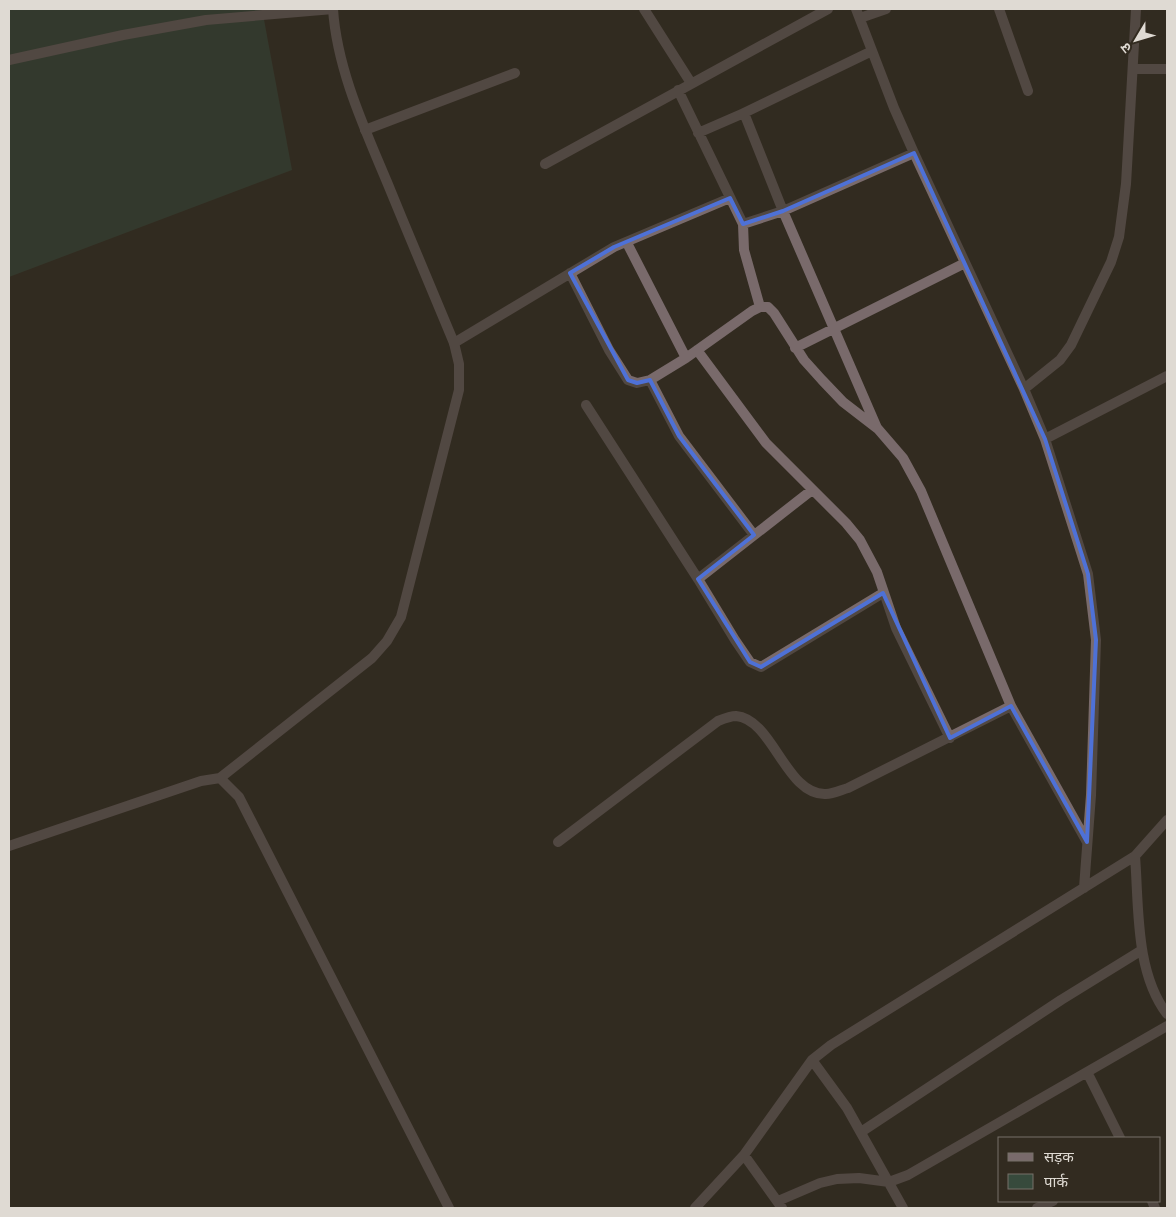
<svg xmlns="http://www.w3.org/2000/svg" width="1176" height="1217" font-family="Arial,'Noto Sans Devanagari',sans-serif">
<rect width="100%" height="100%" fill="#322b20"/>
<!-- green -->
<path fill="#374a3c" d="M9,9H262L292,170L9,277Z"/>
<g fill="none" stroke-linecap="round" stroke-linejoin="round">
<!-- minor -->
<path stroke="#796a6b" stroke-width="10" d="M644,9L691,83
M856,9L894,108L914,153L1024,389L1045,439L1088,574L1096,640L1091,795L1084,888
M999,9L1028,91
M860,18L886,9
M9,60L123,35L206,20L333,9
M1133,69H1167
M678,90L743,224L744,250L760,307
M744,113L783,211L877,428
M365,130L515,73
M698,133L744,113L872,51
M545,164L828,9
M743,224L783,211L914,153
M627,243L686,358
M570,273L609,350L628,380L637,383L650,380L686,358L752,311L760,307H768L774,313L804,360L822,380L843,402L878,429L903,458L921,491L1011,706L1087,842
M454,343L614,247L730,198
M795,348L965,263
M697,350L766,443L846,523L860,540L877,572L896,628L950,738
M650,380L679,436L754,535
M1024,389L1060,360L1071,345L1111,262L1119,237L1126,184L1136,9
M586,405L698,579L735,640L750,662L761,667L883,593
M1045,439L1167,376
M698,579L812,490
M558,842L718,721C723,719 731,716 736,716C773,719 786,796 826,794C833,794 841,790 848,788L1011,706
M1135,856C1139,907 1135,972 1167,1014
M812,1060L847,1108L903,1208
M1087,1072L1120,1138
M861,1132L1061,1000L1142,950
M744,1155L782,1208
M778,1201L820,1183L837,1179L859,1178L889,1182L908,1175L1167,1026
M1152,1201L1155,1208
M695,1208L744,1155L812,1060L831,1045L1135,856L1167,820
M1037,1208L1053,1201"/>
<!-- tertiary -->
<path stroke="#796a6b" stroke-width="10" d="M220,778L372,658L387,641L401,617L459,390V364L454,343C432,290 409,236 387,182C364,127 337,69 333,9
M9,846L201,781L220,778L239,797L449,1208"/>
</g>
<!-- marked area -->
<path d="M0 0H1176V1217H0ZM914,153L1045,439L1088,574L1096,640L1087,842L1011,706L950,738L883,593L761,667L750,662L698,579L754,535L679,436L650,380L637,383L628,380L570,273L614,247L730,198L743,224L783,211Z" fill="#322b20" fill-opacity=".55" fill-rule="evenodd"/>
<path fill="none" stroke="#4e71d7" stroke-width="4" stroke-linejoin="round" d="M914,153L1045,439L1088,574L1096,640L1087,842L1011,706L950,738L883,593L761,667L750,662L698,579L754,535L679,436L650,380L637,383L628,380L570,273L614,247L730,198L743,224L783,211Z"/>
<!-- border -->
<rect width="1176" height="1217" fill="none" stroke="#dfdad3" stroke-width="20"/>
<!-- legend -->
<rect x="998" y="1137" width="162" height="65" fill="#322b20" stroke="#777168"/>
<rect x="1008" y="1153" width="25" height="8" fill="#796a6b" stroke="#777168"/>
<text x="1044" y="1162" font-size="15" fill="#dfdad3">सड़क</text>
<rect x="1008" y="1174" width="25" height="15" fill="#374a3c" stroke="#777168"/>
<text x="1044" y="1187" font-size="15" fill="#dfdad3">पार्क</text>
<!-- north arrow -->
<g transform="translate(1136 40) rotate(232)" stroke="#322b20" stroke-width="4" paint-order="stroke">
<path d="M0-4L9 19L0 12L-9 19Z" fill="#dfdad3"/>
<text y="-8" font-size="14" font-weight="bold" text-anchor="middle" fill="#dfdad3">उ</text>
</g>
</svg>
